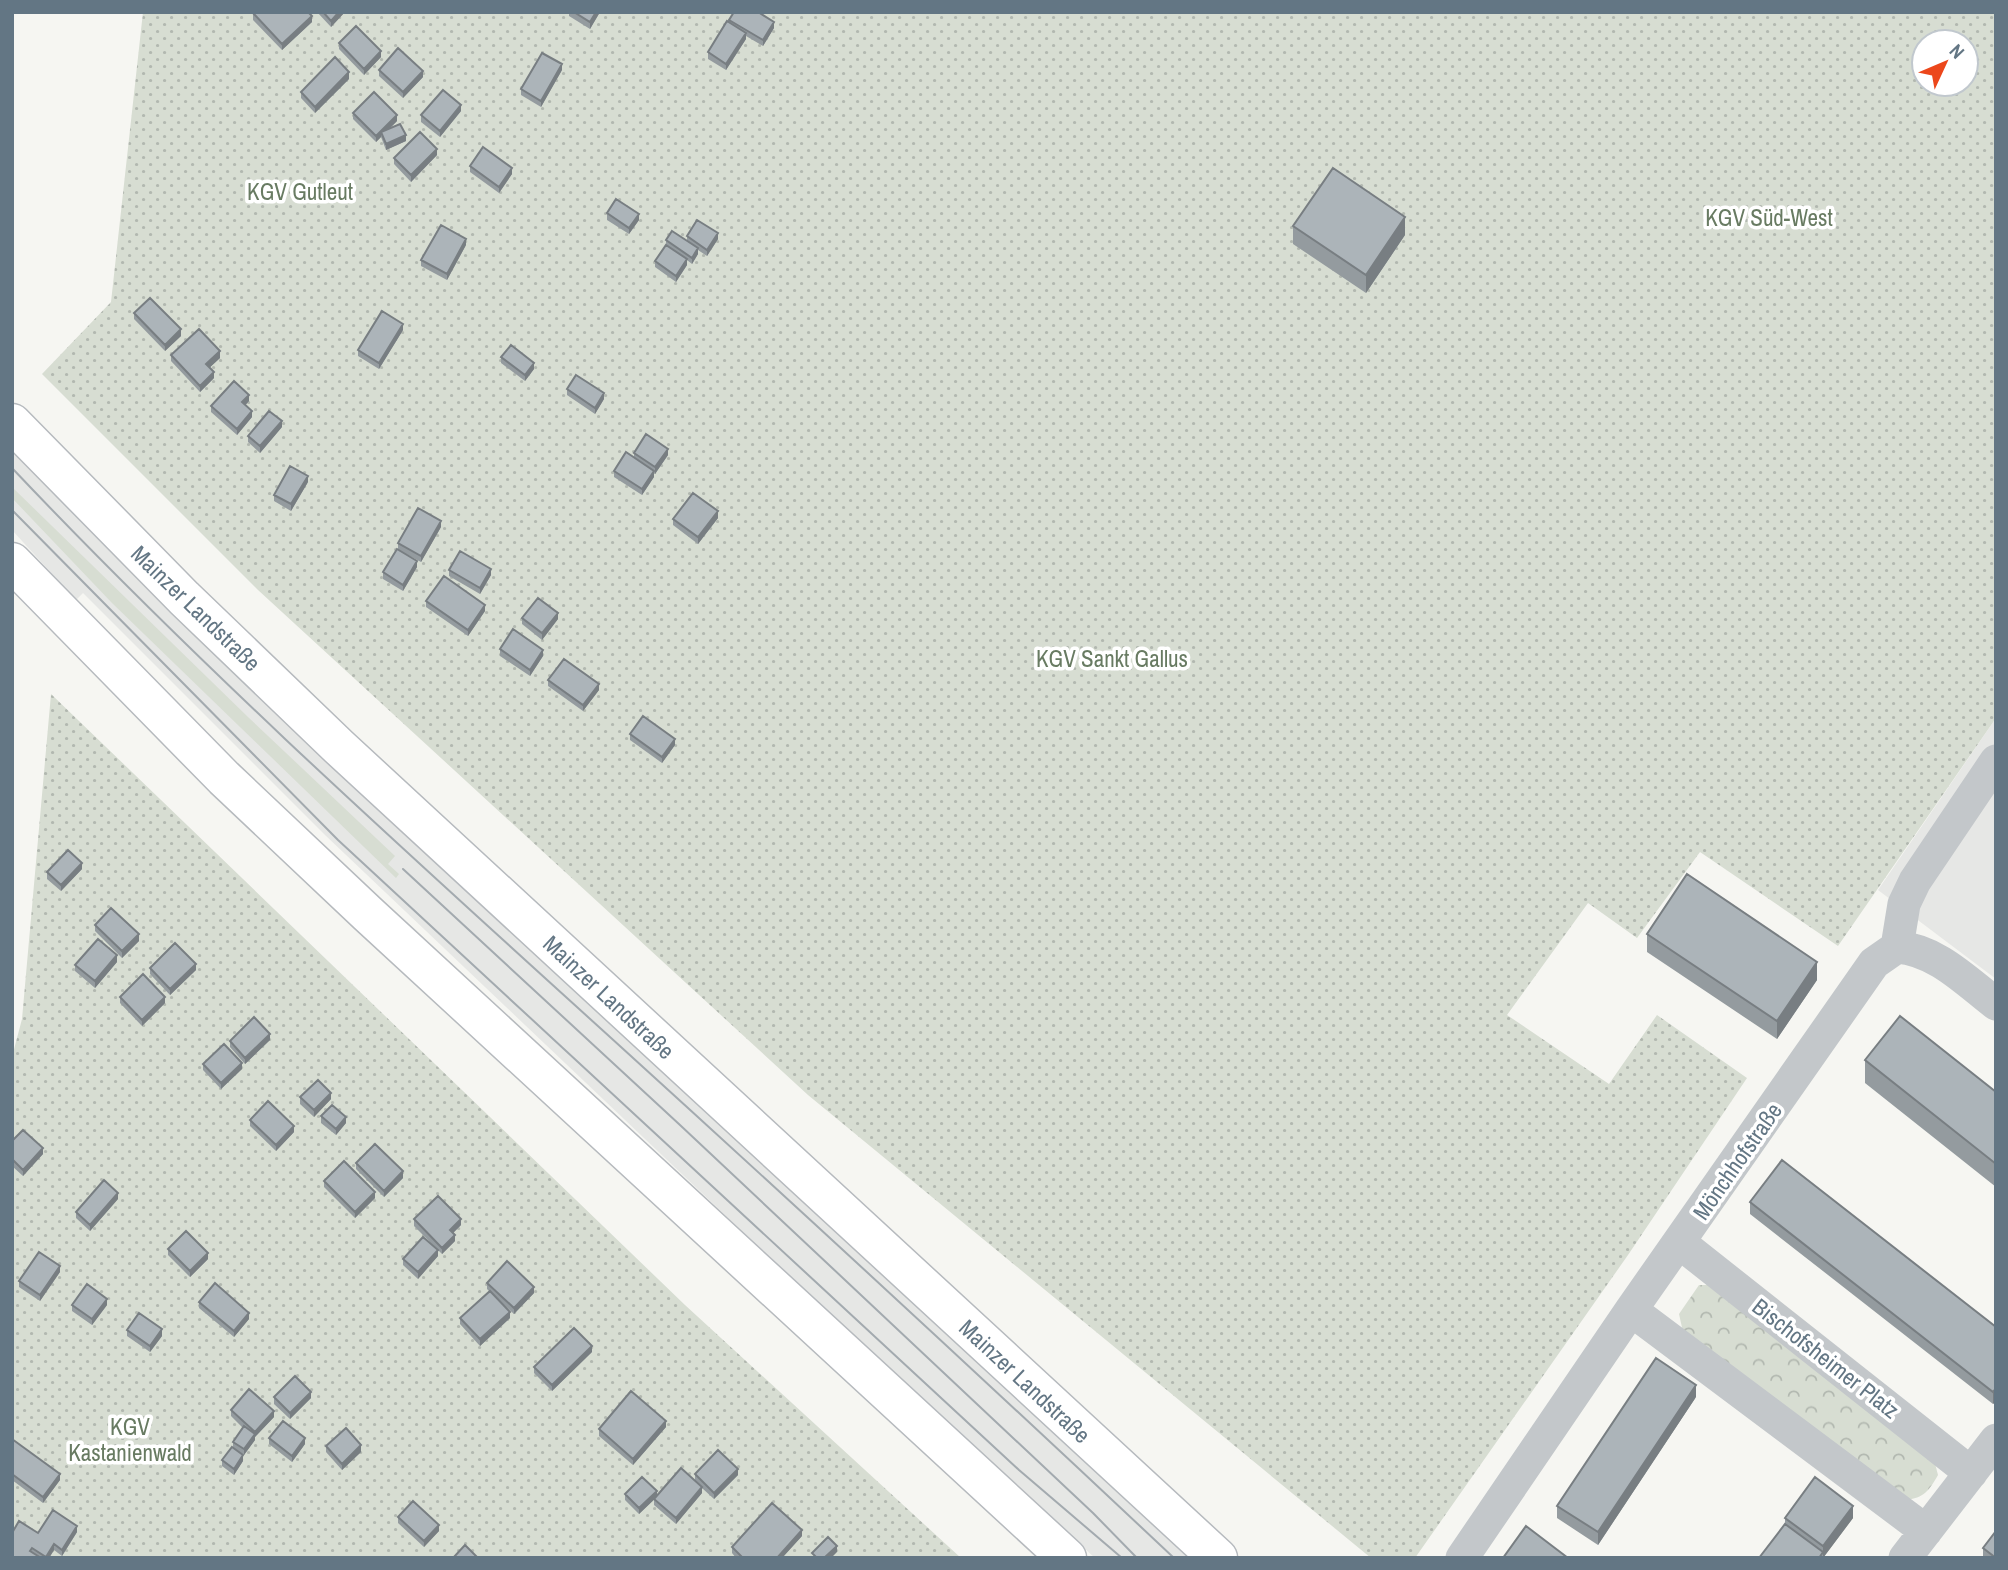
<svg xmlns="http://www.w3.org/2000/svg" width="2008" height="1570" font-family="'Archivo Narrow',sans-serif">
<defs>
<pattern id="forest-crowns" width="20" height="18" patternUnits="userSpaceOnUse" patternTransform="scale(1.75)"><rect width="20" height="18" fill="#d7ddd2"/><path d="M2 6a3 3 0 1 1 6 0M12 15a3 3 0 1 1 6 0" fill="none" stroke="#b2b8b0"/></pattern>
<pattern id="garden-dots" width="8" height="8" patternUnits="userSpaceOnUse" patternTransform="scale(1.75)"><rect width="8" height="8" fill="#d7ddd2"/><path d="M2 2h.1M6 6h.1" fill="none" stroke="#b2b8b0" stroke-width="1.8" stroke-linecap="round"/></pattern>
</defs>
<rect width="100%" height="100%" fill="#f6f6f2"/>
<!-- built -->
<path fill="#e6e7e5" d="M12,450L931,1319L1188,1558H1095L886,1368L325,835L83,593L76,600L12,530Z
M1996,718V979L1878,890Z"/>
<!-- grass -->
<path fill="#d7ddd2" d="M12,487L248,717L395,856L388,864L399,874L396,878L112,603L12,498Z"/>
<!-- forest -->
<path fill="url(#forest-crowns)" d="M1699,1285H1720L1932,1452L1938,1475C1927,1494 1923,1498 1901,1501L1683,1332L1679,1314Z"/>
<!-- garden -->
<path fill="url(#garden-dots)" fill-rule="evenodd" d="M143,12H1996V718L1838,946L1700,852L1637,938L1588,903L1507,1015L1609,1084L1657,1015L1747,1078L1628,1255L1415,1558H1371L808,1095L258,590L42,374L111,302ZM1924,42H1966V84H1924Z
M51,694L685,1305L961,1558H12V1057L22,1019Z"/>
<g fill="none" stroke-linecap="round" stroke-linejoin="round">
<!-- primary casing -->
<g stroke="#b6babe" stroke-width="41">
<path id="primary" d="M12,423L184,598L339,747L1218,1558
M12,562L224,778L368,914L1067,1558"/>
</g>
<!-- street -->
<path stroke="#c3c7ca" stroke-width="33" d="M1897,947L1904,904L1915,881L1996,761
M1897,947C1936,950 1965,980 1996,1004
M1680,1243L1971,1473
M1631,1310L1926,1531
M1462,1558L1631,1310L1874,963L1897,947
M1905,1558L1996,1440"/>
<!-- primary -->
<use href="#primary" stroke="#fff" stroke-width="38"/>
<!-- tram -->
<path stroke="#a3aaaf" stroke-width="2" d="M12,468C205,672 414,859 621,1047C807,1216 991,1386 1174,1558
M12,510L338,840L1019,1470L1122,1558
M403,869L680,1125L1093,1513L1137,1558"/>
</g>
<!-- wall -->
<path fill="#949b9f" d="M317,12H345L331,27Z
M569,12H600L590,29L569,16Z
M253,13L312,22L282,50L253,20Z
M729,20L774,28L763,46L746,36V39L726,70L708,59V52L729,22Z
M339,43L381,57L364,75L339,49Z
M379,70L423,77L403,98L379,76Z
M562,70L541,107L521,95V89Z
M349,79L315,113L301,98V92Z
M461,111L440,137L421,122V115Z
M353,113L397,121L390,128L406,141L386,150L381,137L376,142L353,119Z
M437,155L411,182L394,164V158Z
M470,166L512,174L499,193L470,172Z
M607,213L639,220L629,234L607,220Z
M1293,226L1405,235L1366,293L1293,244Z
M687,236L718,239L707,256L698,250V254L692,264L687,260V265L676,282L655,267V261L666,245V240L687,241Z
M466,245L447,280L421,266V260Z
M134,313L181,336L165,351L134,319Z
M403,330L379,369L358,356V350Z
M171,355L220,358L209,368L214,378L200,392L171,361Z
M501,357L534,369L525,381L501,363Z
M567,389L604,399L595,414L567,395Z
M249,401L245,405L252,417L237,435L211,412V406Z
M282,427L260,453L248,442V436Z
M634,453L668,455L655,474L654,473V477L642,495L614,477V471L634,457Z
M308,482L291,511L274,501V495Z
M718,518L698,544L673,525V519Z
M441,527L421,562L406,554L417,567L403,591L383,579V572L398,549V543Z
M449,570L491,575L480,594L449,576Z
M426,601L485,611L468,636L426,607Z
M522,618L558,619L542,640L522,624Z
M500,649L543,656L530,676L500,656Z
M548,680L599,690L583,711L548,686Z
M630,734L675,745L662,763L630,740Z
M82,869L61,891L47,879V872Z
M95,925L139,941L122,958L95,931Z
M1647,934L1817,980L1777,1039L1647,952Z
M117,962L95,988L75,971V965Z
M150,968L196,970L170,995L150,974Z
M120,997L165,1003L142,1026L120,1003Z
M270,1040L245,1064L230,1047V1041Z
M1865,1060L1996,1092V1187L1865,1083Z
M203,1064L242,1069L221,1089L203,1070Z
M300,1097L331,1099L314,1117L300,1104Z
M321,1116L346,1123L336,1135L321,1123Z
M250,1120L294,1132L276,1151L250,1126Z
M12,1141L43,1154L23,1176L12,1166Z
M356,1163L403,1178L384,1197L356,1169Z
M324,1181L375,1198L355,1218L324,1187Z
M118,1199L90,1231L76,1218V1212Z
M1750,1202L1996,1327V1401L1993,1404L1750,1214Z
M414,1219L461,1225L453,1233L455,1241L442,1254L438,1250V1256L418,1279L403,1265V1259L436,1248L414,1226Z
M168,1249L208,1259L190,1277L168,1255Z
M60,1272L40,1301L19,1287V1281Z
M487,1283L534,1293L514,1314L502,1303L510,1318L480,1346L460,1324V1318L489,1291L487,1289Z
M199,1302L249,1319L234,1337L199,1308Z
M72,1305H107L92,1325L72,1311Z
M127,1330L162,1336L150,1352L127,1336Z
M592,1352L552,1391L534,1373V1367Z
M274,1397L311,1398L290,1419L274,1404Z
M1696,1397L1598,1545L1557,1518V1506Z
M231,1410L274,1417L255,1437V1440L244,1455L233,1448V1442L243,1428L231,1416Z
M666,1427L633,1465L599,1436V1429Z
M269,1438L305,1444L292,1462L269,1444Z
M12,1439L60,1480L43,1503L12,1480Z
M326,1446L361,1452L342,1470L326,1452Z
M222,1460L243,1461L234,1475L222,1466Z
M695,1474L738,1475L714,1499L702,1488V1493L676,1524L654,1505V1499L639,1514L625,1500V1494L657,1496L695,1480Z
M398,1517L439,1531L424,1547L398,1523Z
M1785,1518H1853L1823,1558H1759L1785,1524Z
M77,1532L62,1556L54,1550L49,1558H12L38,1533Z
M802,1536L782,1558H736L732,1553V1547Z
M1983,1548L1996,1558H1983Z"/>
<!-- shaded-wall -->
<path fill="#787e82" d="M339,12H345L331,27V21Z
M596,12H600L590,29V22Z
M312,16V22L282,50V44Z
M774,22V28L763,46V40Z
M746,33V39L726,70V64Z
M381,51V57L364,75V69Z
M562,64V70L541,107V101Z
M423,71V77L403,98V92Z
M349,72V79L315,113V107Z
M461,105V111L440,137V131Z
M397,115V121L382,136L381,132V137L376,142V136Z
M406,135V141L386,150V144Z
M437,149V155L411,182V175Z
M512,168V174L499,193V187Z
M639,214V220L629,234V228Z
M1405,217V235L1366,293V275Z
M718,233V239L707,256V250Z
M466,239V245L447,280V274Z
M698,248V254L692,264V258Z
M687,259V265L676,282V276Z
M403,324V330L379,369V363Z
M181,329V336L165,351V345Z
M220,351V358L206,371V364Z
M534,363V369L525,381V375Z
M214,372V378L200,392V386Z
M604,393V399L595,414V408Z
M249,395V401L242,409V402Z
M252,411V417L237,435V429Z
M282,421V427L260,453V446Z
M668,449V455L655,474V467Z
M654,471V477L642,495V489Z
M308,476V482L291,511V504Z
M718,511V518L698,544V537Z
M441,521V527L421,562V556Z
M417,561V567L403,591V585Z
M491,569V575L480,594V588Z
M485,605V611L468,636V630Z
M558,613V619L542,640V633Z
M543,650V656L530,676V670Z
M599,684V690L583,711V705Z
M675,739V745L662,763V757Z
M82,863V869L61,891V885Z
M139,934V941L122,958V951Z
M117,955V962L95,988V981Z
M1817,962V980L1777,1039V1021Z
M196,964V970L170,995V989Z
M165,997V1003L142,1026V1020Z
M270,1034V1040L245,1064V1058Z
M242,1063V1069L221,1089V1083Z
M331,1093V1099L314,1117V1110Z
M346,1117V1123L336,1135V1129Z
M294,1126V1132L276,1151V1145Z
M43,1148V1154L23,1176V1170Z
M403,1171V1178L384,1197V1191Z
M375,1192V1198L355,1218V1212Z
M118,1193V1199L90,1231V1225Z
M461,1219V1225L450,1236V1230Z
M455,1235V1241L442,1254V1248Z
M438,1250V1256L418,1279V1272Z
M208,1253V1259L190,1277V1271Z
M60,1266V1272L40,1301V1295Z
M534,1287V1293L514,1314V1308Z
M107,1299V1305L92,1325V1319Z
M510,1312V1318L480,1346V1339Z
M249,1313V1319L234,1337V1331Z
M162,1329V1336L150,1352V1346Z
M592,1346V1352L552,1391V1385Z
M1696,1385V1397L1598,1545V1532Z
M1996,1388V1401L1993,1404V1392Z
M311,1392V1398L290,1419V1413Z
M274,1411V1417L255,1437V1440L244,1455V1449L255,1435V1432Z
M666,1421V1427L633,1465V1459Z
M305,1438V1444L292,1462V1456Z
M361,1445V1452L342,1470V1464Z
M243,1455V1461L234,1475V1469Z
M738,1469V1475L714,1499V1493Z
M60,1474V1480L43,1503V1497Z
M702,1487V1493L676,1524V1518Z
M657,1491V1497L639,1514V1508Z
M1853,1506V1518L1823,1558V1546Z
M439,1525V1531L424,1547V1541Z
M77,1526V1532L62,1556V1550Z
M802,1530V1536L782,1558H777Z
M54,1544V1550L49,1558H46Z
M837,1546V1552L831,1558H824Z"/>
<!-- building -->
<path fill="#acb4b9" stroke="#787e82" stroke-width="2" d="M254,12H308L312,16L282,44L253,13Z
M323,12H339L331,21Z
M574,12H596L590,22Z
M734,12H758L774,22L763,40L729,20Z
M727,21L746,33L726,64L708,52Z
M356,26L381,51L364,69L339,43Z
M398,48L423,71L403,92L379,70Z
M542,53L562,64L541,101L521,89Z
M335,57L349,72L315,107L301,92Z
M443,90L461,105L440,131L421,115Z
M374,92L397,115L376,136L353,113Z
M400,124L406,135L386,144L381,132Z
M420,132L437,149L411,175L394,158Z
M483,147L512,168L499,187L470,166Z
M1333,168L1405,217L1366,275L1293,226Z
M616,199L639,214L629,228L607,213Z
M697,220L718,233L707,250L687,236Z
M441,225L466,239L447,274L421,260Z
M672,231L698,248L692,258L666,240Z
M666,245L687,259L676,276L655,261Z
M150,298L181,329L165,345L134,313Z
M382,311L403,324L379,363L358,350Z
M199,329L220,351L206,364L214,372L200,386L171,355Z
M511,345L534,363L525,375L501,357Z
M576,375L604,393L595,408L567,389Z
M234,381L249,395L242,402L252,411L237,429L211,406Z
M269,411L282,421L260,446L248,436Z
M646,434L668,449L655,467L634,453Z
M626,452L654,471L642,489L614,471Z
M290,466L308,476L291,504L274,495Z
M693,493L718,511L698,537L673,519Z
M418,508L441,521L421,556L398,543Z
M397,549L417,561L403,585L383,572Z
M460,551L491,569L480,588L449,570Z
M444,576L485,605L468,630L426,601Z
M538,598L558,613L542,633L522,618Z
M513,629L543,650L530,670L500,649Z
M564,659L599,684L583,705L548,680Z
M643,716L675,739L662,757L630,734Z
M68,850L82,863L61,885L47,872Z
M1687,874L1817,962L1777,1021L1647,934Z
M111,908L139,934L122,951L95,925Z
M98,939L117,955L95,981L75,965Z
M175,943L196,964L170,989L150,968Z
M143,974L165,997L142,1020L120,997Z
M1900,1016L1996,1092V1164L1865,1060Z
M254,1017L270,1034L245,1058L230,1041Z
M224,1044L242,1063L221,1083L203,1064Z
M318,1080L331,1093L314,1110L300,1097Z
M268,1101L294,1126L276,1145L250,1120Z
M332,1105L346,1117L336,1129L321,1116Z
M23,1130L43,1148L23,1170L12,1159V1141Z
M375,1144L403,1171L384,1191L356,1163Z
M1782,1160L1996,1327V1388L1993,1392L1750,1202Z
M344,1161L375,1192L355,1212L324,1181Z
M104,1180L118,1193L90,1225L76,1212Z
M438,1196L461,1219L450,1230L455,1235L442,1248L414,1219Z
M186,1231L208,1253L190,1271L168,1249Z
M423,1237L438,1250L418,1272L403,1259Z
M39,1252L60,1266L40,1295L19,1281Z
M507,1261L534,1287L514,1308L487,1283Z
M215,1283L249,1313L234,1331L199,1302Z
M87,1284L107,1299L92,1319L72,1305Z
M490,1291L510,1312L480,1339L460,1318Z
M139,1313L162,1329L150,1346L127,1330Z
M574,1328L592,1346L552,1385L534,1367Z
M1656,1358L1696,1385L1598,1532L1557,1506Z
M295,1376L311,1392L290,1413L274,1397Z
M249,1389L274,1411L255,1432L231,1410Z
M631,1391L666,1421L633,1459L599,1429Z
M283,1421L305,1438L292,1456L269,1438Z
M244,1426L255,1434L244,1449L233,1442Z
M346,1428L361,1445L342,1464L326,1446Z
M12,1439L60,1474L43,1497L12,1474Z
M232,1447L243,1455L234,1469L222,1460Z
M718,1450L738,1469L714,1493L695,1474Z
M681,1468L702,1487L676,1518L654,1499Z
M642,1477L657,1491L639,1508L625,1494Z
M1815,1477L1853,1506L1823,1546L1785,1518Z
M413,1501L439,1525L424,1541L398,1517Z
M772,1503L802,1530L777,1558H743L732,1547Z
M53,1510L77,1526L62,1550L54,1544L46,1557L32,1548L30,1551L41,1558H12V1533L19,1521L38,1533Z
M1785,1524L1823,1552L1819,1558H1759Z
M1526,1526L1568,1558H1503Z
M1996,1531V1558L1983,1548Z
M828,1537L837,1546L824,1558H817L812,1553Z
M465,1545L478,1558H453Z"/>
<g text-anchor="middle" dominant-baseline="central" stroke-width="7" stroke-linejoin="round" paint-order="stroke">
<!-- park labels -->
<g font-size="23" fill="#687b62" stroke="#fff">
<text x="300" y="191">KGV Gutleut</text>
<text x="1769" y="217">KGV Süd-West</text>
<text x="1112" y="658">KGV Sankt Gallus</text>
<text x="130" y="1426">KGV<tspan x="130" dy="26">Kastanienwald</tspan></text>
</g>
<!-- street labels -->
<g font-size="23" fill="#637684" stroke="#fff">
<text transform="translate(196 608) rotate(44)">Mainzer Landstraße</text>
<text transform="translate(609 997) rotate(43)">Mainzer Landstraße</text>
<text transform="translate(1737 1161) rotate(-55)">Mönchhofstraße</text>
<text transform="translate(1826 1358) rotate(38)">Bischofsheimer Platz</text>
<text transform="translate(1025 1381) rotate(43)">Mainzer Landstraße</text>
</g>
</g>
<!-- border -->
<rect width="2008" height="1570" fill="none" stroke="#637684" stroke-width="28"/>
<!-- north arrow -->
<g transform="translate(1945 63) rotate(46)"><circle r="33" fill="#ffffff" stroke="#c1c8ce" stroke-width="2"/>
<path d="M0-5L12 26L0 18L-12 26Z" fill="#ec471b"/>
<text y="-10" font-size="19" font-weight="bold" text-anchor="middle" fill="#637684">N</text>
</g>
</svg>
